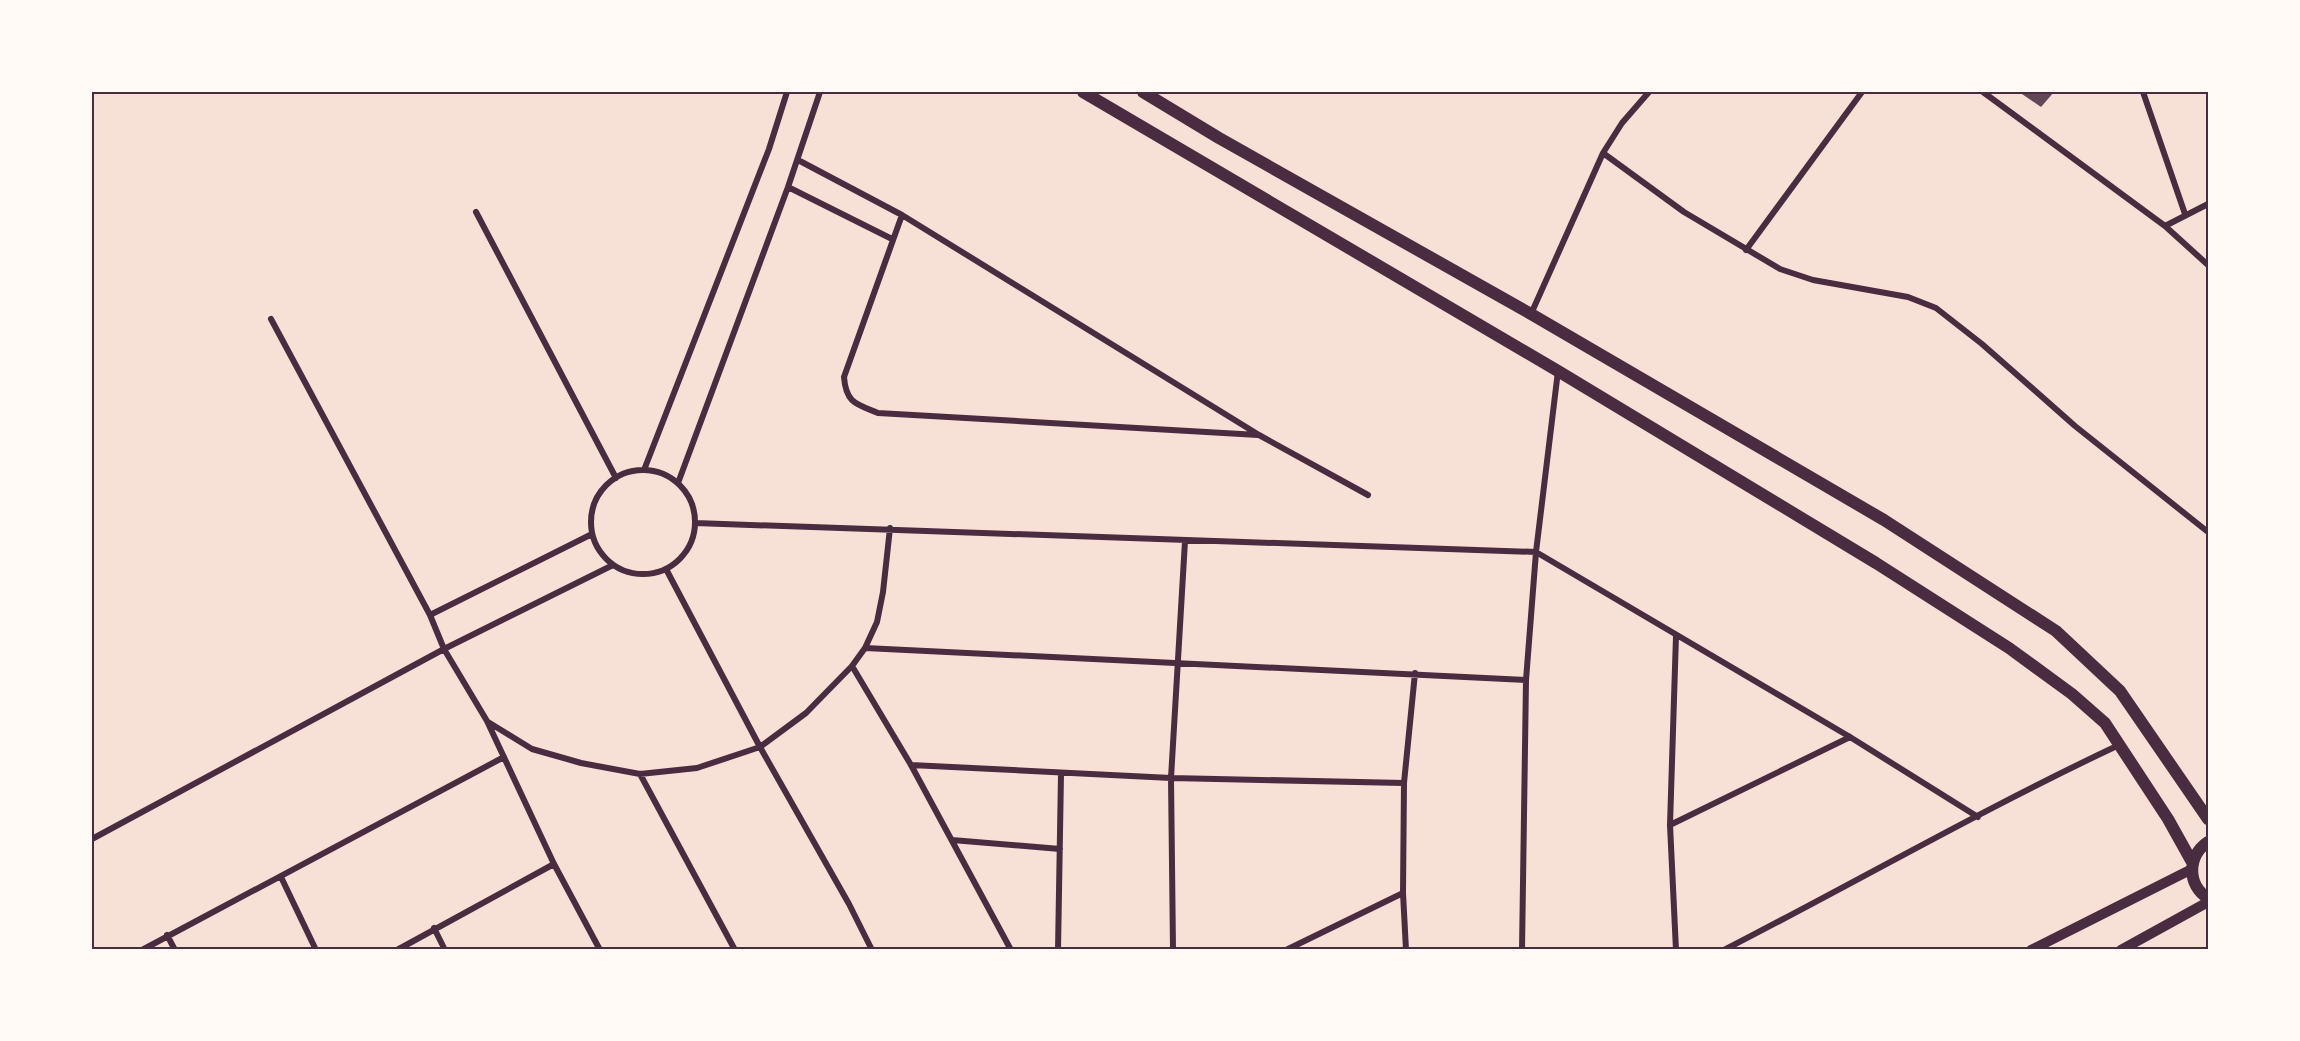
<svg xmlns="http://www.w3.org/2000/svg" width="2300" height="1041" font-family="Lato,sans-serif">
<rect width="100%" height="100%" fill="#f7e1d7"/>
<!-- building -->
<path fill="#644757" d="M2019,92H2054L2041,107Z"/>
<g fill="none" stroke-linecap="round" stroke-linejoin="round">
<!-- minor -->
<path stroke="#4a2c40" stroke-width="6" d="M1983,92L2165,226L2208,265
M2143,92L2185,214
M1603,153L1684,212L1780,269L1813,280L1908,297L1936,308L1982,344L2075,426L2208,532
M798,160L902,215L1259,435L1368,495
M788,187L892,239
M476,212L616,478
M902,215L844,377C846,403 856,404 878,413L1258,435
M2165,226L2208,204
M1746,250L1862,92
M1531,314L1603,153L1622,123L1649,92
M271,319L430,615L444,649L487,721L554,864L600,950
M644,470L769,149L787,92
M591 522a52 52 0 1 1 104 0a52 52 0 1 1-104 0Z
M678,483L788,187L820,92
M695,523L1536,552L1850,737L1978,817
M666,569L760,747L849,904L872,950
M430,615L592,534
M1676,636L1670,825L1676,950
M865,648L1526,680
M852,666L911,765L1011,950
M488,722L532,749L581,763L640,774L697,768L760,747L806,713L852,666L865,648L877,622L883,592L890,528
M911,765L1171,778L1404,783
M640,774L735,950
M1670,825L1850,737
M92,839L444,649L613,565
M952,840L1060,849
M281,877L316,950
M434,928L445,950
M167,935L175,950
M142,950L504,757
M397,950L554,864
M1058,950L1061,774
M1173,950L1171,778L1185,541
M1286,950L1403,893
M1406,950L1403,893L1404,783L1415,673
M1522,950L1526,680L1536,552L1558,371
M1724,950C1856,882 1985,808 2119,745"/>
<!-- tertiary -->
<path stroke="#4a2c40" stroke-width="10" d="M2031,950L2192,869
M2121,950L2208,902"/>
<!-- secondary -->
<path stroke="#4a2c40" stroke-width="12" d="M1083,92L1558,371L1876,563L2009,648L2072,694L2105,723L2168,819L2192,862
M1143,92L1219,138L1531,314L1884,520L2056,631L2120,691L2208,819
M2208,842C2187,856 2187,885 2208,898"/>
</g>
<!-- border -->
<rect width="2300" height="1041" fill="none" stroke="#fffaf5" stroke-width="186"/>
<rect x="93" y="93" width="2114" height="855" fill="none" stroke="#4a2c40" stroke-width="2"/>
</svg>
